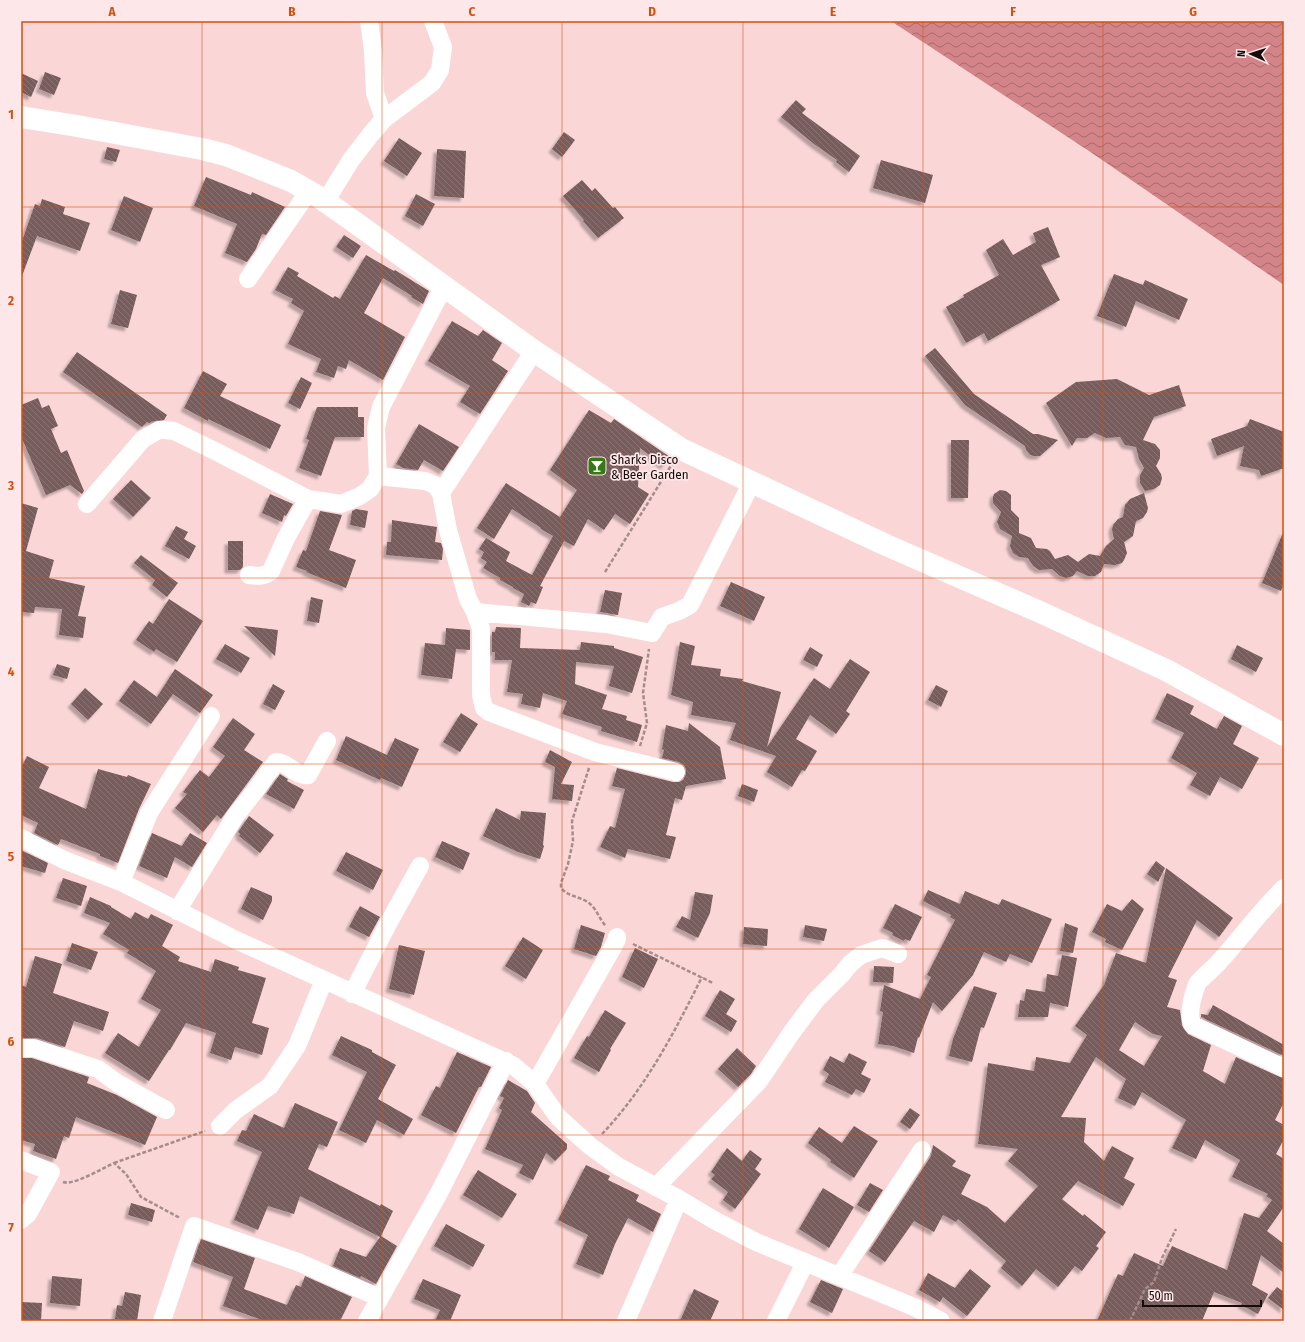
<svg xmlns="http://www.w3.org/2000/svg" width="1305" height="1342" font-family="'Fira Sans Condensed',sans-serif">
<defs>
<pattern id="water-waves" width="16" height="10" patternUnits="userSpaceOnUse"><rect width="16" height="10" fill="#d38488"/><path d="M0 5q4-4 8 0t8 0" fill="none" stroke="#aa6a6e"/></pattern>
<pattern id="building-back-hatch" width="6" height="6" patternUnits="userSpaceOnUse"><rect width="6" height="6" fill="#795b5b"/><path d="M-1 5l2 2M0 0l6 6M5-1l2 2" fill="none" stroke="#897272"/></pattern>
<filter id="shadow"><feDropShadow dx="-3.5" dy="3.5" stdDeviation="1" flood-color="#0004"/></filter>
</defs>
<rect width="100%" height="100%" fill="#fad6d7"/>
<!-- water -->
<path fill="url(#water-waves)" d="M891,21H1284V285L1092,153Z"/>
<!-- building -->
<path fill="url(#building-back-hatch)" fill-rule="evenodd" filter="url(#shadow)" d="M45,72L61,78L54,95L39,89Z
M21,73L38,81L31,97L21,92Z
M796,100L806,109L802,113L860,156L849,172L836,162L837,160L814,144L781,117Z
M564,132L575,140L562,157L552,149Z
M399,138L422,153L407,176L384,161Z
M107,147L120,150L116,162L104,159Z
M437,149L466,151L464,198L434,196Z
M881,160L933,175L925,203L873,188Z
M206,177L251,195L252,192L285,207L266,235L262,234L256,249L247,262L225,253L237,224L194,206Z
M582,180L592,191L595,188L613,208L615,207L624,218L598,238L583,221L584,220L563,196Z
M416,194L435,204L423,226L405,216Z
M124,196L153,208L140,242L111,230Z
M42,199L65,207L63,214L90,223L80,251L37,236L22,276H21V244L35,204L40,206Z
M1048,227L1060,257L1041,265L1060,300L988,341L984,333L966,343L946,307L964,297L963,295L999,275L986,250L1003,239L1013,255L1036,242L1033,233Z
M344,235L361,246L353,258L336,247Z
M366,255L394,271L395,270L429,291L423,304L411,297L412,296L383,278L364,313L405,337L383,380L349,360L346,369L338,366L334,378L316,372L321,359L288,344L304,311L291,303L293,299L275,290L288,267L299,273L297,276L333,298L335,296L340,299Z
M1114,274L1143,285L1145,280L1188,299L1179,320L1136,301L1126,327L1097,316Z
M120,290L137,295L128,328L111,324Z
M452,321L478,336L483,330L502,343L492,360L508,371L480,414L460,402L470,386L428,361Z
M935,348L974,394L1033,434H1038L1058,440L1040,456H1034L1030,455L1026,450L1025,446L965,405L925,356Z
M77,352L167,415L164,420L154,421L149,423L147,422L142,427L63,372Z
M203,371L227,384L220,396L281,425L270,449L208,419V421L184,408Z
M301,377L312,383L300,409L288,403Z
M1117,379L1149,395L1179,385L1186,406L1154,417L1143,440L1155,444L1160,450V458L1156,466L1161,474L1162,478L1160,485L1154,489L1145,491L1140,483V475L1144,468L1139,459L1136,447L1125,445L1120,437L1106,438L1095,433L1087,438H1077L1072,446L1046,403L1076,382Z
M38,398L42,408L49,405L58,426L51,429L61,453L67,450L84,491L82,494L70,485L46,495L21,436V405Z
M317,407H358V417H364V437H335L321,476L299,468L309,440L306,439Z
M589,410L611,423L614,419L670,457L664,466L640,448L638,487L649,494L630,524L615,514L604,530L588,519L574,546L564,541L540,586L543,587L536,604L531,602L529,606L521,602L524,594L513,588V587L500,580V578L483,568L487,562L481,558L484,552L479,549L486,538L510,552L506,561L532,575L553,536L541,529V528L512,509L494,539L477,528L506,483L560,517L577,490L550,470Z
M1250,419L1284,432V468L1261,476L1259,470L1240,466L1244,446L1217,456L1211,439L1247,426Z
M419,424L459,447L443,471L424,460L418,470L403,468L396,464Z
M951,440H969L968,498H951Z
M131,480L151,498L133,517L113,499Z
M1000,490L1006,491L1011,495V510L1019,518V533L1031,538L1036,548L1047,549L1050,551L1055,559L1068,555L1078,562L1089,554L1100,556L1106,546L1114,539L1112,530L1113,525L1118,519L1123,517L1125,505L1130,499L1144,493L1148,508L1147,512L1143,518L1136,521L1133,536L1124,542L1127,553L1124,560L1122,563L1115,565L1104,564L1101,572L1095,576H1088L1077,571L1073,576L1066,578L1060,576L1052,569L1039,570L1033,566L1028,558L1019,557L1013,553L1010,546L1012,536L1000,529L997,522L1001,512L993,503V497L994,494Z
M270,494L293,504L286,516L284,515L282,522L262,513Z
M21,503L38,508L26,551L54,560L49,578L85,586L78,616L86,617L83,638L59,635L62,609L35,607L34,613L21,612Z
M356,509L368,511L365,528L350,525L352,511Z
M320,511L342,515L329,550L356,560L346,588L306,572L307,571L296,567L303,550L306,551Z
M392,520L437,527L435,542L441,543L443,549L442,560L386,555L387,542H391Z
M176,526L188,532L184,539L196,546L189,559L165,546Z
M1284,530V582L1281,591L1262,583Z
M228,541H243V567L240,570H228Z
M141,555L178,583L167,597L152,585L155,580L134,563Z
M731,582L765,597L754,621L720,606Z
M605,590L622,593L618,615L600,612Z
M311,597L323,600L319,623L307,621Z
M169,599L203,621L177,662L156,649L154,652L136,640L149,621L153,624Z
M244,626L278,630L275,656Z
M496,627L521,628L520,648L580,650L581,642L614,646V648L643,657L632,693L609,686L614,666L576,662L575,684L607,695L602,709L627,716L626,720L642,725L637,742L601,731L602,727L562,714L567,701L543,693L540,708L521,704L523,694L507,692L512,660H495V652H492V632H495Z
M446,628L470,630V650L456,649L452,679L421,675L425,643L445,645Z
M680,642L695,646L691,665L721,669L720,676L743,679L742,681L781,692L767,747L814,678L830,689L850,659L870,672L846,711L850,714L836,734L810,715L796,739L817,751L805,771L802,770L792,787L767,772L776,756L730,740L736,723L691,715L693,702L671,695Z
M225,644L250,658L241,673L216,659Z
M1237,645L1263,658L1256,672L1231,659Z
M810,647L823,655L817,667L803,660Z
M57,664L70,668L67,679L53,675Z
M175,669L213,695L200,713L173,694L151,724L119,701L134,680L157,697Z
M273,684L285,691L275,710L263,704Z
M936,685L948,691L941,707L928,700Z
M85,688L103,704L88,720L71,704Z
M1167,693L1194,706L1190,714L1217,729L1224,716L1242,726L1233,744L1259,758L1242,789L1220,777L1210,796L1190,785L1197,773L1171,758L1184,733L1155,719Z
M461,713L478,724L460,752L443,742Z
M233,718L255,734L244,750L263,762L221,819L217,815L203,832L175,808L187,794L183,792L200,770L209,777L225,756L213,747Z
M689,723L720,747L726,779L686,786L682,800L675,798L666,835L676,837L670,859L628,849L625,858L600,847L610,826L615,828L625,789L612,786L617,768L673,782H679L683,780L686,774V769L684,765L679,762L662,758L664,750L662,749L666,725L688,731Z
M346,736L387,755L395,738L419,749L402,787L381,778L380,780L336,760Z
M550,750L572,762L561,784L574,785L572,801L552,799V800L555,767L545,762Z
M27,756L49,767L39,788L86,809L98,769L127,777L128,775L151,784L139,809L118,863L100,856V854L61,839L58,845L34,833L38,823L21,815V768Z
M280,774L288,779L287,781L304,790L294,809L266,794Z
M742,784L758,790L754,802L738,796Z
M496,808L520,820L521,811L546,813L543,845L544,846L540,859L518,852L483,836Z
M249,816L274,835L260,853L239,836L240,834L238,832Z
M152,833L182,846L190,833L207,843L192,867L175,857L167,878L139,866Z
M442,841L470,853L463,870L435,857Z
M21,850L48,863L45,873L21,866Z
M346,852L383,870L373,890L336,871Z
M1156,861L1165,868L1158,882L1147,874Z
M1166,868L1233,918L1219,937L1197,920L1168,977L1177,980L1167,1007L1180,1010L1182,1025L1184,1029L1188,1034L1211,1045L1203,1071L1225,1084L1236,1057L1280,1077L1284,1078V1102L1275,1120L1284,1125V1139L1276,1154L1284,1159V1208H1283L1267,1231L1284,1244V1273L1261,1255L1252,1285L1268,1294L1258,1314L1241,1305L1242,1303L1214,1292L1202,1321H1097L1118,1274L1123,1276L1134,1253L1163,1266L1172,1246L1227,1270L1244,1213L1259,1218L1272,1200L1266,1196L1268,1194L1232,1177L1240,1160L1205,1140L1196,1159L1172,1148L1186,1120L1142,1092L1135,1106L1118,1098L1126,1079L1096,1057L1061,1117L1086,1118L1084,1142L1104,1161L1112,1146L1134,1158L1124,1178L1135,1184L1123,1206L1078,1181L1062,1199L1083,1216L1084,1214L1106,1232L1096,1246L1099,1248L1082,1271L1075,1266L1058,1287L1036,1269L1022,1286L1001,1268L1006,1261L958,1219L956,1222L943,1215L934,1232L914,1221L885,1262L869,1251L931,1156L933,1145L956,1161L952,1166L971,1175L961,1194L987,1207L1005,1223L1038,1186L1008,1161L1018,1149L978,1144L988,1063L1034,1071L1036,1057L1070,1063L1087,1035L1075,1026L1104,985L1116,953L1146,963ZM1135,1022L1153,1034L1162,1036L1144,1066L1119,1050Z
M63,878L87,886L81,906L56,898Z
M251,887L272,896V901L263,920L241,909Z
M928,890L960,904L965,891L999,905L1002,899L1052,919L1032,963L1010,954L1006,962L984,952L973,975L942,1011L933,1002L919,1038L918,1037L914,1053L893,1046L878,1044L883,1012L880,1011L884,985L920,999L931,977L927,975L955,920L950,917L951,915L923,901Z
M695,892L713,895L710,913L698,938L676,927L682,916L690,920Z
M90,897L111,906V907L131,919L135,912L148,919L151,914L173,925L162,946L180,957L178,961L211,972L215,959L239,967L238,970L266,978L252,1023L269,1028L262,1055L235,1047L231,1060L210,1053L216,1033L186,1023L170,1050H169L149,1081L105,1053L118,1033L139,1047L161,1010L141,999L156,971L127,953L129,950L103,934L110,923L84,913Z
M1132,899L1144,909L1122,950L1105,942L1106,939L1092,932L1107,904L1122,911Z
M895,904L922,917L910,941L905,939L904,941L892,935L893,933L883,928Z
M360,906L380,917L369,937L349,927Z
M1065,923L1078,928L1073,953L1060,951Z
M581,925L605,933L601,947L596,956L574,949Z
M805,925L827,929L824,941L803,937Z
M744,927L768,929L767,946L743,944Z
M523,937L543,950L526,979L505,966Z
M72,943L98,952L91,970L66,961Z
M399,945L425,951L414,995L389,989Z
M635,948L658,959L644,988L622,977Z
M1062,955L1077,958L1068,1007L1050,1003L1048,1017H1018L1020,1000L1024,1001L1026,989L1045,992L1047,974L1058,976Z
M35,956L62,964L53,993L109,1012L103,1031L74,1021L65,1047L37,1038H21V985L26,987Z
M874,966L894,967L893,983L873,982Z
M974,986L997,993L984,1028L981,1027L972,1062L949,1056L953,1039Z
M720,990L735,999L726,1014L737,1021L731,1032L705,1016Z
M1213,1005L1284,1045V1056L1201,1017V1014L1208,1015Z
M605,1010L626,1023L610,1049L611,1050L599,1072L574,1058L587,1036L589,1037Z
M341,1036L372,1050V1052L396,1065L378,1099L413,1119L404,1135L377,1120L366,1143L339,1130L367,1072L332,1055Z
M737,1048L756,1066L751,1074L738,1087L718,1069Z
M457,1052L491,1067L481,1087H479L456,1133L421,1115L436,1086L440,1088Z
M849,1053L867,1062L861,1074L871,1079L864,1093L856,1089L852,1095L825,1082L829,1074L823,1070L830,1056L844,1063Z
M21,1058H32L89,1077L87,1083L117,1095L157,1117L145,1145L76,1117L69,1138L64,1136L56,1159L33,1151L35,1144L21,1140Z
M508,1080L527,1091L535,1103L531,1112L567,1144V1149L555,1161L546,1153L533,1180L519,1173L523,1165L485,1149L502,1110L499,1108L504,1098L500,1096Z
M295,1103L338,1122L327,1147L319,1144L308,1169L380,1206L381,1204L393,1211L381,1236L397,1246L376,1284L361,1276L360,1278L333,1266L340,1248L366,1257L380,1237L300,1196L294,1214L268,1206L258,1230L234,1220L262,1152L237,1141L242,1130L246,1131L254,1114L284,1128Z
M910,1108L920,1115L910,1129L900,1122Z
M854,1126L878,1141L854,1178L830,1162L831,1160L808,1143L819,1127L842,1143Z
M727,1148L742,1161L750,1150L762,1159L755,1169L761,1174L735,1209L723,1200L728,1192L711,1179L715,1175L711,1172Z
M586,1165L610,1176L608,1180L639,1195L636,1201L661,1214L653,1232L628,1218L615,1244L603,1275L576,1264L588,1235L558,1220Z
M478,1170L517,1194L502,1218L463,1195Z
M870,1183L883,1190L869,1212L857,1205Z
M823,1188L854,1207L829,1248L799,1229Z
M131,1203L155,1210L152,1222L128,1215Z
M446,1224L485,1245L473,1267L434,1246Z
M201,1239L255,1258L244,1289L287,1305L296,1285L301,1287L305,1276L352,1297L340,1321H265L223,1306L233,1277L193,1262Z
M970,1269L991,1286L967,1316L943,1297L940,1302L919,1290L928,1273L955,1288Z
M52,1276L82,1279L80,1306L50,1303Z
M423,1279L461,1295L450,1321H435L440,1310L414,1299Z
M821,1280L843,1289L832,1313L810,1302Z
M1277,1287L1284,1292V1310L1268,1298Z
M694,1289L719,1301L710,1321H680Z
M125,1292L141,1295L137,1321L115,1319L117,1305L122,1306Z
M21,1302L42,1303L41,1321H21Z"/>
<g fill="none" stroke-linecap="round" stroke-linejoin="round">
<!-- path -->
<path stroke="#a78c8d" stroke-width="2.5" stroke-dasharray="4 2" stroke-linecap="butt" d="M605,572L672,464
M640,746L647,723L643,693L649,649
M589,768L572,821L573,841L568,864L561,883V888C568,897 580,896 589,903C597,909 599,919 606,926
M633,944L713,983
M602,1134C645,1089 674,1033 702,977
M114,1163L205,1131
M63,1182C73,1186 103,1168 114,1163L126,1174L141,1197L180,1218
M1130,1321L1145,1289L1154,1282L1162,1258L1176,1229"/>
<!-- street -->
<path stroke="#fff" stroke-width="18" d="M369,21L373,51L375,93L384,119
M325,202L351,160L371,134L384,119L432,83L440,70L443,47L433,21
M248,279L309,191
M378,476L425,481L435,485L441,493L448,530L468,599L475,612L481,629V695L484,708L489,712L595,752L676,772
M441,493L534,351
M87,504L143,439L159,430H165L174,431L215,451L308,499L341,504L360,496L370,489L378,476L376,428L381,407L444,286
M249,575C257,576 265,577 271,571L286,538L308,499
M475,612L606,624L652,633L662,617L679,611L690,605L752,482
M21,838L64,860L121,882L236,940L514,1066L535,1084L558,1117L590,1146L619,1167L679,1199L714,1220L756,1242L914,1307L941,1321
M121,882L149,813L211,716
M1284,888C1260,911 1241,938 1219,962C1215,967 1199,980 1197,984C1193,995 1187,1015 1193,1025L1284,1068
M177,911L236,815L255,791L276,762C288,762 296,777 308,775L327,741
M352,994L388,924L420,866
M21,1048H34L98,1069L117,1083L166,1110
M535,1084L613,947L617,939V937
M220,1126L236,1110L270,1086L297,1046L324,980
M21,1160L51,1172L28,1214L21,1220
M656,1187L759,1081L792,1032L816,1000L842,974L850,964L861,955L882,948L898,954
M840,1275L922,1150
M162,1321L194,1226L298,1262L380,1298
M367,1321L439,1193L506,1061
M626,1321L679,1199
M776,1321L805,1263"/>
<!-- secondary -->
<path stroke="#fff" stroke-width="22" d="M21,117L77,126L202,149L226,155L291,181L319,197L353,221L534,351L681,449L886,545L1040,612L1166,670L1284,735"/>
</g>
<!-- grid -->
<path fill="none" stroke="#d3510c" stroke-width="1" stroke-opacity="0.55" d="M202,21V1321M382,21V1321M562,21V1321M743,21V1321M923,21V1321M1103,21V1321M21,207H1284M21,393H1284M21,578H1284M21,764H1284M21,949H1284M21,1135H1284"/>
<!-- icons -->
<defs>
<g id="bar-square" transform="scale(1)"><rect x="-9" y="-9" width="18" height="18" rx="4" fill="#387917" stroke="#fde7e8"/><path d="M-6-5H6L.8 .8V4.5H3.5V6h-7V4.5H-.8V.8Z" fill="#fff"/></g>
</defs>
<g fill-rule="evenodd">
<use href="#bar-square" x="597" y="466"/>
</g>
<g text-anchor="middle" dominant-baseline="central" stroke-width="3.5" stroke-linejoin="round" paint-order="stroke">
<!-- poi labels -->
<g font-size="13" fill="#170c0c" stroke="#fde7e8" text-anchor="start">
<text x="611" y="459">Sharks Disco<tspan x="611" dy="15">&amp; Beer Garden</tspan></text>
</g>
</g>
<!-- border -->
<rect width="1305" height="1342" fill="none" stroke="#fde7e8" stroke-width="44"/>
<!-- north arrow -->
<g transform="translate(1251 54) rotate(273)" stroke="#fde7e8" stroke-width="3" paint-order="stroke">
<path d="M0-3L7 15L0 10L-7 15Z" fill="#170c0c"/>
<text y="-6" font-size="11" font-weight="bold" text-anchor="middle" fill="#170c0c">N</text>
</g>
<!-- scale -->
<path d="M1143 1300v6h118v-6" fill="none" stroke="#170c0c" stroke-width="2"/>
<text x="1149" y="1300" font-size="12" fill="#170c0c" stroke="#fde7e8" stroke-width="3" paint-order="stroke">50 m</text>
<rect x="22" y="22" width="1261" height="1298" fill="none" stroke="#d3510c" stroke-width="1.5"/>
<g font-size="13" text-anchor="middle" font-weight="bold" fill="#d3510c">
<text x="112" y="16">A</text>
<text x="292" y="16">B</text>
<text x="472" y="16">C</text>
<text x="652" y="16">D</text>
<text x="833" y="16">E</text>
<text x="1013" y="16">F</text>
<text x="1193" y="16">G</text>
<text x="11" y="119">1</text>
<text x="11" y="305">2</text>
<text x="11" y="490">3</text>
<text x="11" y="676">4</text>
<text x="11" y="861">5</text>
<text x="11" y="1046">6</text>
<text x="11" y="1232">7</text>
</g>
</svg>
